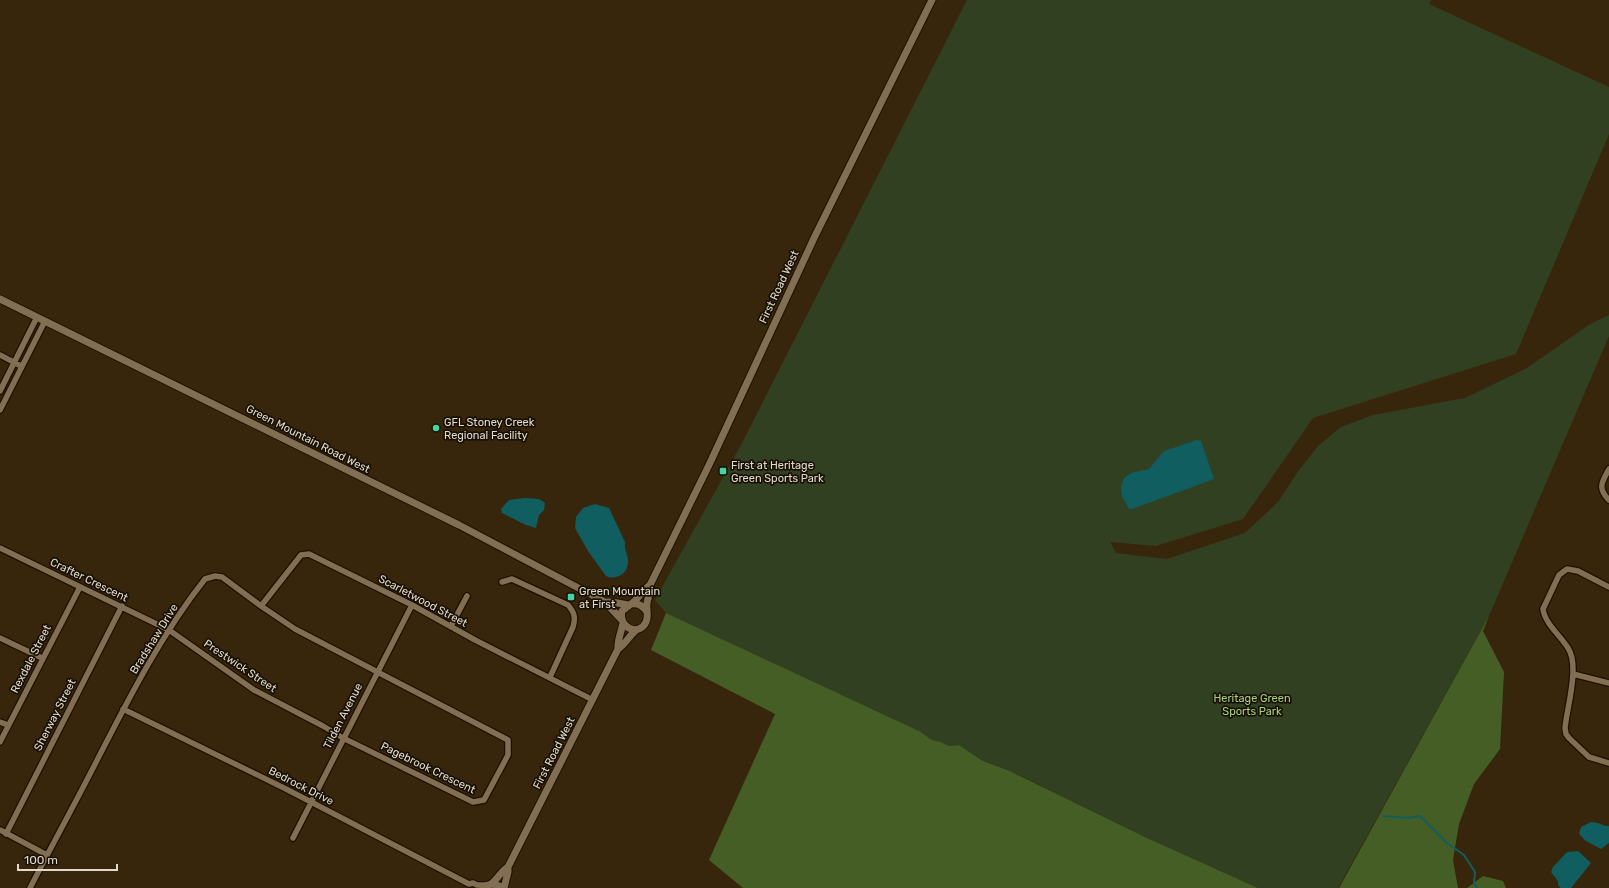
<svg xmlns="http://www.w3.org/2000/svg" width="1609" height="888" font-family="Rubik,sans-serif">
<rect width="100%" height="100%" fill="#37260c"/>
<!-- green -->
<path fill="#324022" d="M967,0H1431L1429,4L1609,87V134L1516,354L1313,418L1243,519L1156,546L1110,542L1116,553L1167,559L1245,533L1278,502L1297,473L1318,446L1341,427L1373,415L1465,398L1527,368L1590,324L1609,315V336L1489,616L1338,888H1258L1147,838L1013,772L983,761L959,745L949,746L941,742L932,740L919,731L666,613L655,600L742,443Z"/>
<!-- forest -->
<path fill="#455e26" d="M666,613L919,731L932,740L941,742L949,746L959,745L983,761L1010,771L1147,838L1258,888H743L709,860L775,714L651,650Z
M1489,616L1483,631L1504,672L1500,749L1474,784L1459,824L1453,860L1458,888H1339Z
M1483,876L1503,881L1506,888H1467Z"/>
<!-- water -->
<path fill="#115e60" d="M1197,440L1201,441L1214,479L1132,509H1129L1122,496L1121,487L1124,478L1131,473L1149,469L1164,451Z
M525,498L539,499L545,503L544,510L539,515L536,528L526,525L502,513L501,509L509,500Z
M595,504L609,508L625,542C624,550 628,554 628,561C629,573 616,581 606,576L588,551L575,528L576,517L583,508Z
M1591,822C1599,822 1602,826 1609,826V843L1601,849L1586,841L1579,834L1581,827Z
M1578,851L1591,863L1571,888H1561L1558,885V881L1551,872L1553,867L1567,852Z"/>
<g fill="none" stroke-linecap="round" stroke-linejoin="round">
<!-- stream -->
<path stroke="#115e60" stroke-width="2" d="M1383,816L1407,818L1420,816L1447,843L1464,855L1475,872L1474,884L1478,888"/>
<!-- minor casing -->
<g stroke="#1e0f00" stroke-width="8">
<path id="minor" d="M0,355L21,366
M0,391L37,317
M0,410L45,321
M1609,469C1602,482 1597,488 1609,500
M0,548L169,630L254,690L323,726L343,738L473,802L484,800L508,755V740L295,629L261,606L222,577L215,576L205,579C159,637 125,706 91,772C71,811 50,849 30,888
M502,582L512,579L568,605C574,612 576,617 573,627L550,677
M1609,587L1578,571L1567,569L1559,575L1543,609C1545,624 1561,636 1568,648C1580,666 1567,707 1565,728L1566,734L1569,738L1589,757L1609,763
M261,606L301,555L309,554L412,605L475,640L593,700
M451,626L467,596
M0,638L42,658
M1573,674L1609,683
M123,709L286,789L469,884L473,883L477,885H487
M0,722L8,725
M0,742L80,587
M0,830L47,855
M6,834L122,606
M293,838L412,605"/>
</g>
<!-- tertiary casing -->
<g stroke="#1e0f00" stroke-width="9">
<path id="tertiary" d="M0,299L459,525L605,602L621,619
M605,602H612L628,605
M631,604C639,598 644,589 650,585L709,465L815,236L932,0
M647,612C643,606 639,603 631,604L622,611C618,628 639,637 646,622C649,616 646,610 647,603C648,596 651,592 650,585
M618,649C626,644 629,636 636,630
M491,884C498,879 501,871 508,867L618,649C617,640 622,631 623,622
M483,888C489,883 496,883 502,888
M504,888L508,872V867"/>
</g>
<!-- minor -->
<use href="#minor" stroke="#826f53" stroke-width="5.5"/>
<!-- tertiary -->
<use href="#tertiary" stroke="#826f53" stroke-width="7"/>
</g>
<!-- markers -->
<g fill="#45d49f" stroke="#181106" stroke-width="1.5">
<circle cx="436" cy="428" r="4"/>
<rect x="719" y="467" width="8" height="8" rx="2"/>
<rect x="567" y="593" width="8" height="8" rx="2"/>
</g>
<g text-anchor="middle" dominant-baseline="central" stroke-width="3.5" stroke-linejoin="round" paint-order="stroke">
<!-- street labels -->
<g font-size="11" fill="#e3d8ca" stroke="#181106">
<text transform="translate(779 287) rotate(-65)">First Road West</text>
<text transform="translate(308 439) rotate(27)">Green Mountain Road West</text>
<text transform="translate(89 580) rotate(26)">Crafter Crescent</text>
<text transform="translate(423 601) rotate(28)">Scarletwood Street</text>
<text transform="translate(154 639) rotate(-58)">Bradshaw Drive</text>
<text transform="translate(31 659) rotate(-63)">Rexdale Street</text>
<text transform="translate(240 666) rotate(34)">Prestwick Street</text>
<text transform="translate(55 715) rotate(-63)">Sherway Street</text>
<text transform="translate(343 716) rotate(-63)">Tilden Avenue</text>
<text transform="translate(554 753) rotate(-63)">First Road West</text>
<text transform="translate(428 768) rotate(26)">Pagebrook Crescent</text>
<text transform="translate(301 786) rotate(27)">Bedrock Drive</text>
</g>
<!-- poi labels -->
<g font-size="11" fill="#e3d8ca" stroke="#181106" text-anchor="start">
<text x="444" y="422">GFL Stoney Creek<tspan x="444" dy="13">Regional Facility</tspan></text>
<text x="731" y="465">First at Heritage<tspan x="731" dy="13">Green Sports Park</tspan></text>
<text x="579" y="591">Green Mountain<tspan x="579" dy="13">at First</tspan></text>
</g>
<!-- park labels -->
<g font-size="11" fill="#a8cf7c" stroke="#181106">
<text x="1252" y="698">Heritage Green<tspan x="1252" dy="13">Sports Park</tspan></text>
</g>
</g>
<!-- scale -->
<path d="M18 864v6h99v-6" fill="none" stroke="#e3d8ca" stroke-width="2"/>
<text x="24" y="864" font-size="12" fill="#e3d8ca" stroke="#181106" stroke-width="3" paint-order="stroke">100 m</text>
</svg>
